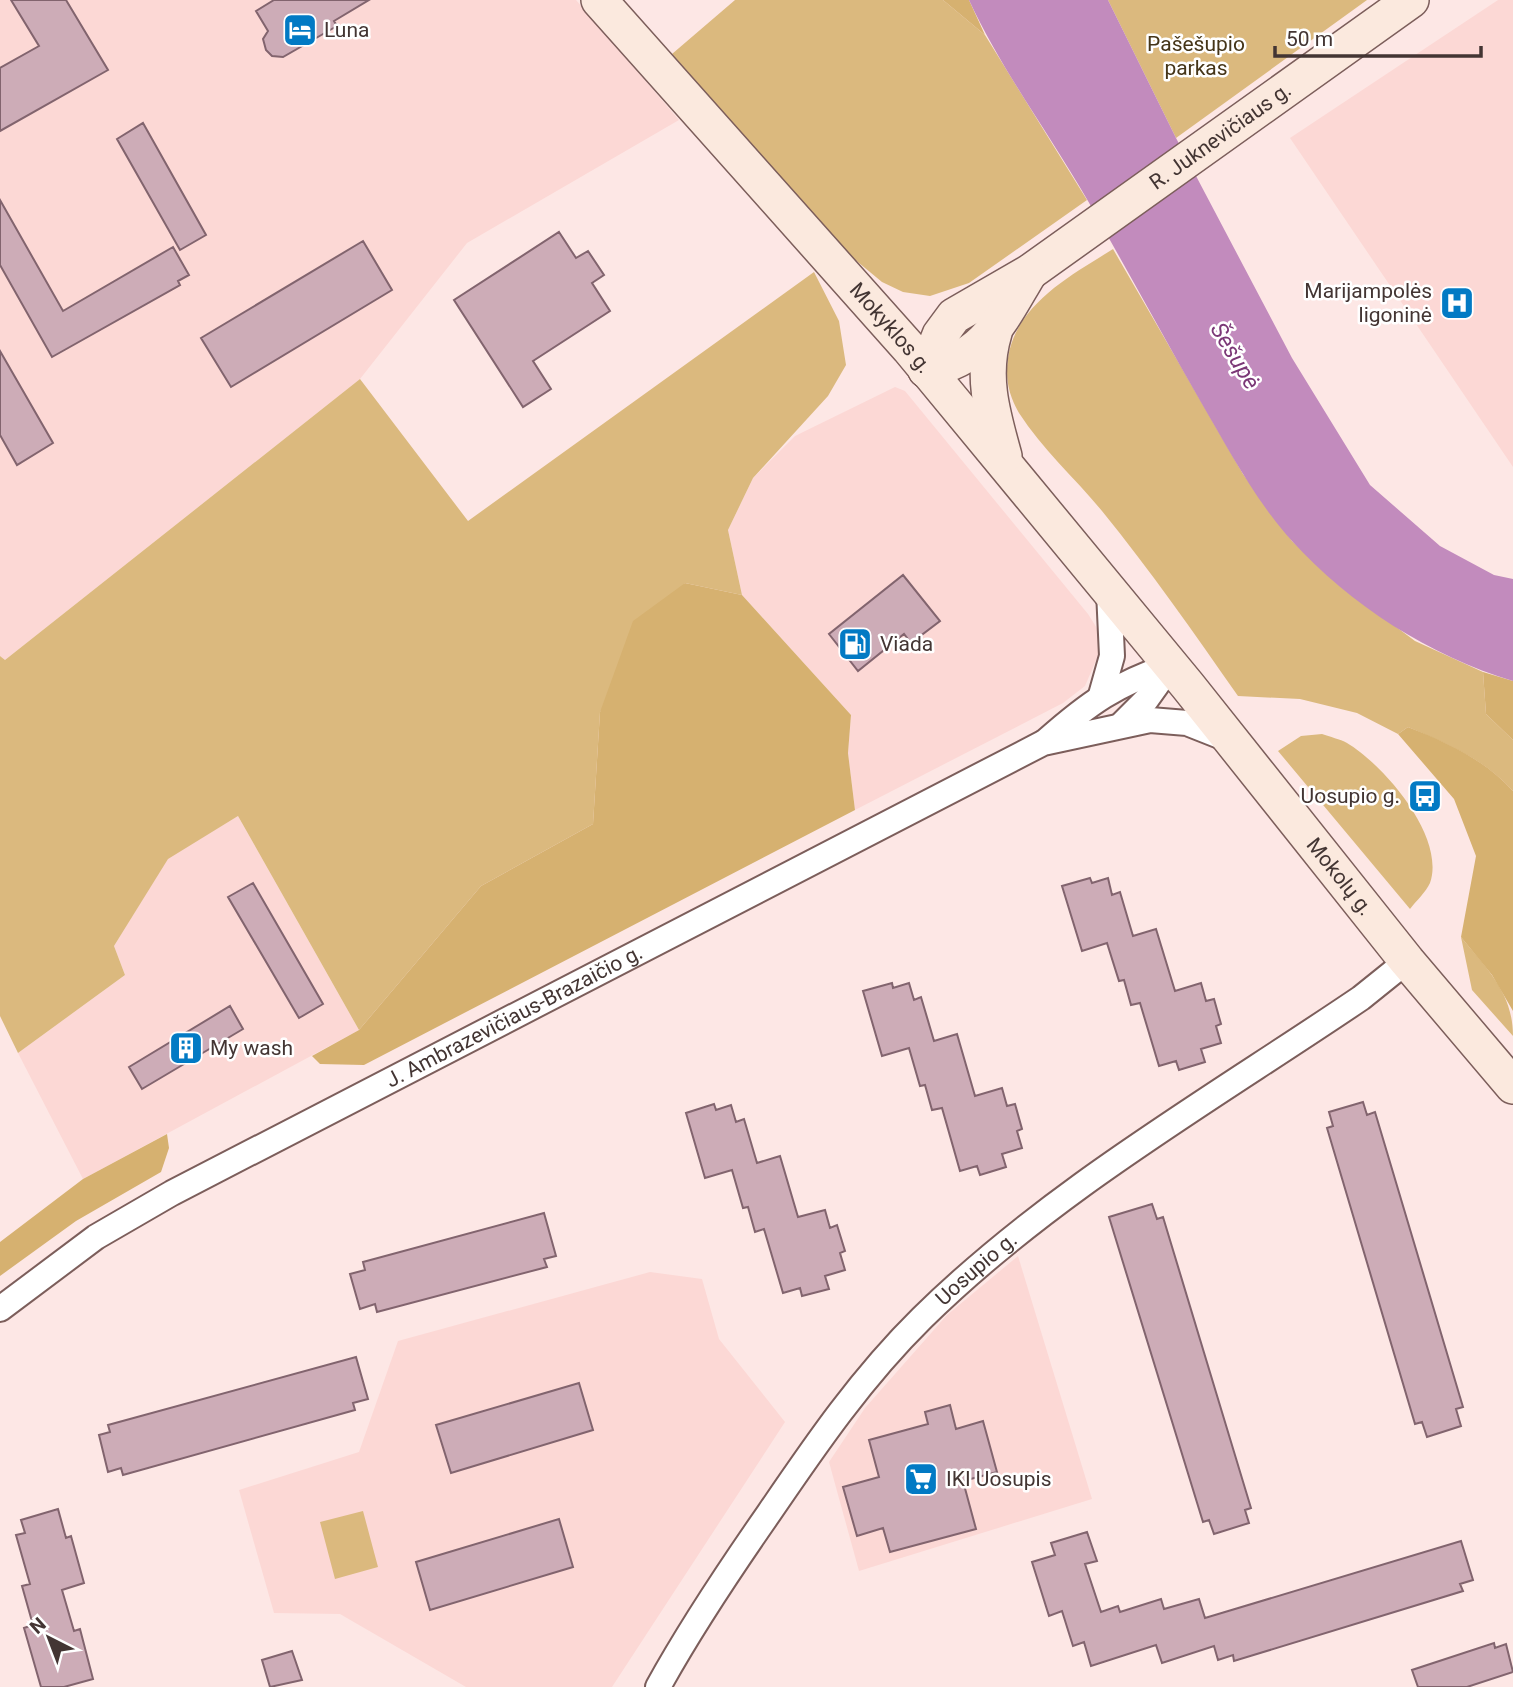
<svg xmlns="http://www.w3.org/2000/svg" width="1513" height="1687" font-family="Roboto,sans-serif">
<rect width="100%" height="100%" fill="#fde7e5"/>
<!-- built -->
<path fill="#fcd8d5" d="M0,0H576L679,120L467,243L360,379L5,660L0,656Z
M1498,0H1513V467L1290,138Z
M895,387L905,391L1088,614L1100,633V651L1085,686L1063,703L855,810L848,753L851,715L742,595L728,530L753,478L795,436Z
M238,816L359,1030L83,1179L18,1053L125,975L114,946L168,858Z
M1018,1256L1092,1499L859,1571L829,1462L865,1408L947,1315Z
M650,1272L702,1279L719,1339L785,1422L612,1687H466L340,1614L274,1613L239,1490L359,1452L398,1341Z"/>
<!-- green -->
<path fill="#dbb97e" d="M735,0H943L985,35L1087,200L969,283L930,296L903,292L882,282L842,249L672,54Z
M1108,0H1367L1176,138Z
M1113,249L1243,474L1292,541L1344,588L1415,641L1483,672L1486,714L1513,740V791C1484,759 1448,744 1408,727L1398,734L1357,713L1300,699L1238,696C1194,633 1150,570 1102,511C1075,478 1042,449 1019,413C1012,401 1007,387 1007,372C1007,309 1067,278 1113,249Z
M814,272L839,321L846,365L828,396L753,478L728,530L742,595L685,583L600,712L593,824L481,886L359,1030L238,816L168,859L114,946L125,975L18,1053L0,1016V656L5,660L360,379L468,521Z
M1322,734C1330,737 1340,739 1347,743C1384,765 1446,837 1430,883C1426,892 1416,901 1410,909L1278,751L1301,736Z
M1461,937C1487,969 1513,993 1513,1036L1472,990Z
M363,1511L378,1567L335,1579L320,1522Z"/>
<!-- forest -->
<path fill="#d6b170" d="M943,0H969L985,35Z
M685,583L742,595L851,715L848,753L855,810L364,1065L320,1064L312,1056L359,1030L481,886L593,824L600,712L633,621Z
M1483,672L1513,681V740L1486,714Z
M1408,727C1448,743 1484,759 1513,791V1011L1492,975L1461,937L1476,856L1454,799L1398,734Z
M167,1134L169,1148L161,1172L76,1221L0,1276V1242L83,1179Z"/>
<!-- water -->
<path fill="#c28bbd" d="M969,0H1108L1176,138L1292,358L1370,485L1440,546L1494,575L1513,579V681C1430,656 1350,605 1292,541C1255,500 1229,450 1202,404C1163,336 1126,268 1088,201C1049,133 1002,71 969,0Z"/>
<!-- building -->
<path fill="#cdacb7" stroke="#82646e" stroke-width="2" d="M11,0H66L108,70L0,131V68L39,46Z
M274,0H369L334,21L337,26L283,57L272,56L266,50L263,39L268,31L256,11Z
M143,123L206,235L180,250L117,139Z
M0,200L63,311L173,247L189,275L178,281L180,285L52,357L0,265Z
M559,232L576,258L588,251L604,275L592,283L610,311L533,361L551,389L523,407L454,300Z
M363,241L392,290L231,387L201,338Z
M0,351L53,443L17,465L0,435Z
M903,575L940,621L911,643L904,634L858,671L829,634Z
M1090,878L1092,883L1108,878L1112,895L1120,892L1133,936L1156,929L1175,991L1201,983L1206,1001L1214,999L1221,1024L1216,1026L1221,1043L1201,1049L1205,1062L1179,1070L1176,1061L1159,1066L1140,1003L1131,1005L1124,980L1119,981L1107,943L1082,951L1062,886Z
M253,883L323,1004L299,1018L228,897Z
M892,983L893,988L909,983L914,1000L921,997L934,1041L957,1034L975,1096L1002,1088L1007,1106L1015,1104L1022,1129L1017,1131L1022,1148L1002,1154L1006,1167L980,1175L977,1166L960,1171L942,1108L932,1110L925,1085L920,1086L909,1048L882,1056L863,991Z
M230,1006L243,1029L142,1089L129,1067Z
M1363,1102L1367,1115L1375,1112L1463,1407L1456,1409L1461,1426L1427,1437L1422,1422L1415,1424L1327,1128L1333,1126L1329,1112Z
M714,1104L716,1110L731,1105L736,1122L744,1119L757,1163L780,1156L798,1217L825,1210L830,1228L837,1225L845,1251L840,1253L845,1270L825,1276L829,1289L802,1296L800,1288L783,1293L764,1229L755,1232L748,1207L743,1208L732,1170L705,1178L686,1113Z
M1152,1204L1157,1219L1163,1217L1251,1508L1245,1510L1249,1523L1214,1534L1209,1520L1203,1522L1109,1217Z
M544,1213L556,1256L544,1259L547,1267L377,1312L375,1304L360,1309L350,1274L365,1270L363,1262Z
M356,1357L368,1399L353,1403L355,1410L123,1475L121,1468L108,1472L99,1435L110,1432L108,1425Z
M579,1383L593,1430L451,1473L436,1425Z
M950,1405L956,1429L983,1421L997,1472L963,1481L976,1529L890,1552L883,1528L857,1536L843,1487L879,1477L869,1440L928,1424L925,1412Z
M58,1509L66,1538L71,1536L84,1583L62,1590L74,1631L80,1629L93,1679L64,1687H41L24,1628L33,1625L22,1586L30,1584L16,1535L25,1533L21,1520Z
M559,1519L573,1567L430,1610L416,1562Z
M1087,1532L1097,1561L1085,1564L1101,1612L1118,1606L1120,1612L1161,1599L1164,1609L1199,1599L1205,1618L1461,1541L1473,1580L1460,1584L1463,1591L1234,1661L1233,1655L1218,1660L1214,1646L1162,1663L1156,1645L1091,1666L1084,1642L1073,1646L1062,1611L1049,1616L1032,1562L1055,1555L1051,1543Z
M1494,1643L1495,1648L1506,1644L1513,1672L1467,1687H1418L1412,1670Z
M292,1651L302,1680L270,1687L262,1660Z"/>
<g fill="none" stroke-linecap="round" stroke-linejoin="round">
<!-- street casing -->
<g stroke="#7c5e5b" stroke-width="28">
<g id="street">
<path d="M1101,695L1112,656L1109,591"/>
<path d="M1123,723L1146,700L1171,665"/>
<path d="M1046,741C1090,702 1115,685 1171,665"/>
<path id="s1" d="M0,1309L96,1237L172,1193L1043,743L1150,720L1187,723L1230,740"/>
<path id="s2" d="M658,1687C691,1627 730,1569 769,1513C816,1444 862,1377 922,1318C1051,1191 1212,1099 1361,998L1407,961"/>
</g>
</g>
<!-- secondary casing -->
<g stroke="#7c5e5b" stroke-width="38">
<g id="secondary">
<path id="s3" d="M599,0L909,348L1188,686L1407,961L1513,1086"/>
<path d="M994,333C981,376 992,413 1004,456"/>
<path id="s4" d="M926,370L940,335L954,316L1030,272L1411,0"/>
<path d="M926,370C985,358 1000,322 1028,275"/>
</g>
</g>
<!-- street -->
<use href="#street" stroke="#fff" stroke-width="24"/>
<!-- secondary -->
<use href="#secondary" stroke="#fbe9de" stroke-width="35"/>
</g>
<!-- icons -->
<defs>
<g id="hotel-square" transform="scale(1.75)"><rect x="-9" y="-9" width="18" height="18" rx="4" fill="#027ac4" stroke="#fff"/><path d="M-6-4.5h1.5V1H6V5H4.5V3h-9V5H-6ZM-4 0a1.8 1.8 0 1 1 3.6 0ZM.5 0V-2.5h3Q6-2.5 6 0Z" fill="#fff"/></g>
<g id="hospital-square" transform="scale(1.75)"><rect x="-9" y="-9" width="18" height="18" rx="4" fill="#027ac4" stroke="#fff"/><path d="M-5-5h3v3.5h4V-5h3V5h-3V1.5h-4V5h-3Z" fill="#fff"/></g>
<g id="fuel-square" transform="scale(1.75)"><rect x="-9" y="-9" width="18" height="18" rx="4" fill="#027ac4" stroke="#fff"/><path d="M-5.5-6h7V0h2V4h1.3V-2.5L3-4.5l.8-.8L6-3V5H2.5V1h-1V6h-7ZM-4.2-4.7v3.2H.2V-4.7Z" fill="#fff"/></g>
<g id="bus-square" transform="scale(1.75)"><rect x="-9" y="-9" width="18" height="18" rx="4" fill="#027ac4" stroke="#fff"/><path d="M-5-6H5V4H4V6H2V4H-2V6H-4V4H-5ZM-3.5-4V0h7V-4ZM-3.5 1.2v1.5H-2V1.2ZM2 1.2v1.5H3.5V1.2Z" fill="#fff"/></g>
<g id="building-square" transform="scale(1.75)"><rect x="-9" y="-9" width="18" height="18" rx="4" fill="#027ac4" stroke="#fff"/><path d="M-4-6H4V6H1V3H-1V6H-4ZM-2.5-4.3h1.7v1.8h-1.7ZM.8-4.3h1.7v1.8H.8ZM-2.5-1h1.7V.8h-1.7ZM.8-1h1.7V.8H.8Z" fill="#fff"/></g>
<g id="supermarket-square" transform="scale(1.75)"><rect x="-9" y="-9" width="18" height="18" rx="4" fill="#027ac4" stroke="#fff"/><path d="M-6-5.5h2.5l.6 2H6L4.5 2H-2.5L-4.4-4H-6ZM-1.5 3.2a1.3 1.3 0 1 0 .1 0ZM3 3.2a1.3 1.3 0 1 0 .1 0Z" fill="#fff"/></g>
</defs>
<g fill-rule="evenodd">
<use href="#hotel-square" x="300" y="30"/>
<use href="#hospital-square" x="1457" y="303"/>
<use href="#fuel-square" x="855" y="644"/>
<use href="#bus-square" x="1425" y="796"/>
<use href="#building-square" x="186" y="1048"/>
<use href="#supermarket-square" x="921" y="1479"/>
</g>
<g text-anchor="middle" dominant-baseline="central" stroke-width="5" stroke-linejoin="round" paint-order="stroke">
<!-- poi labels -->
<g font-size="21" fill="#433533" stroke="#fff" text-anchor="start">
<text x="324" y="30">Luna</text>
<text x="1432" y="291" text-anchor="end">Marijampolės<tspan x="1432" dy="24">ligoninė</tspan></text>
<text x="880" y="644">Viada</text>
<text x="1400" y="796" text-anchor="end">Uosupio g.</text>
<text x="210" y="1048">My wash</text>
<text x="946" y="1479">IKI Uosupis</text>
</g>
<!-- park labels -->
<g font-size="21" fill="#453518" stroke="#fff">
<text x="1196" y="44">Pašešupio<tspan x="1196" dy="24">parkas</tspan></text>
</g>
<!-- street labels -->
<g font-size="21" fill="#433533" stroke="#fff">
<text stroke="none"><textPath href="#s4" startOffset="383">R. Juknevičiaus g.</textPath></text>
<text stroke="none"><textPath href="#s3" startOffset="439">Mokyklos g.</textPath></text>
<text stroke="none"><textPath href="#s3" startOffset="1148">Mokolų g.</textPath></text>
<text stroke="none"><textPath href="#s1" startOffset="593">J. Ambrazevičiaus-Brazaičio g.</textPath></text>
<text stroke="none"><textPath href="#s2" startOffset="528">Uosupio g.</textPath></text>
</g>
<!-- water labels -->
<g font-size="23" font-style="italic" fill="#7b3877" stroke="#fff">
<text transform="translate(1235 356) rotate(59)">Šešupė</text>
</g>
</g>
<!-- north arrow -->
<g transform="translate(49 1638) rotate(318)" stroke="#ffffff" stroke-width="5" paint-order="stroke">
<path d="M0-5L12 26L0 18L-12 26Z" fill="#433533"/>
<text y="-10" font-size="19" font-weight="bold" text-anchor="middle" fill="#433533">N</text>
</g>
<!-- scale -->
<path d="M1275 46v10h206v-10" fill="none" stroke="#433533" stroke-width="3.5"/>
<text x="1286" y="46" font-size="21" fill="#433533" stroke="#ffffff" stroke-width="5" paint-order="stroke">50 m</text>
</svg>
